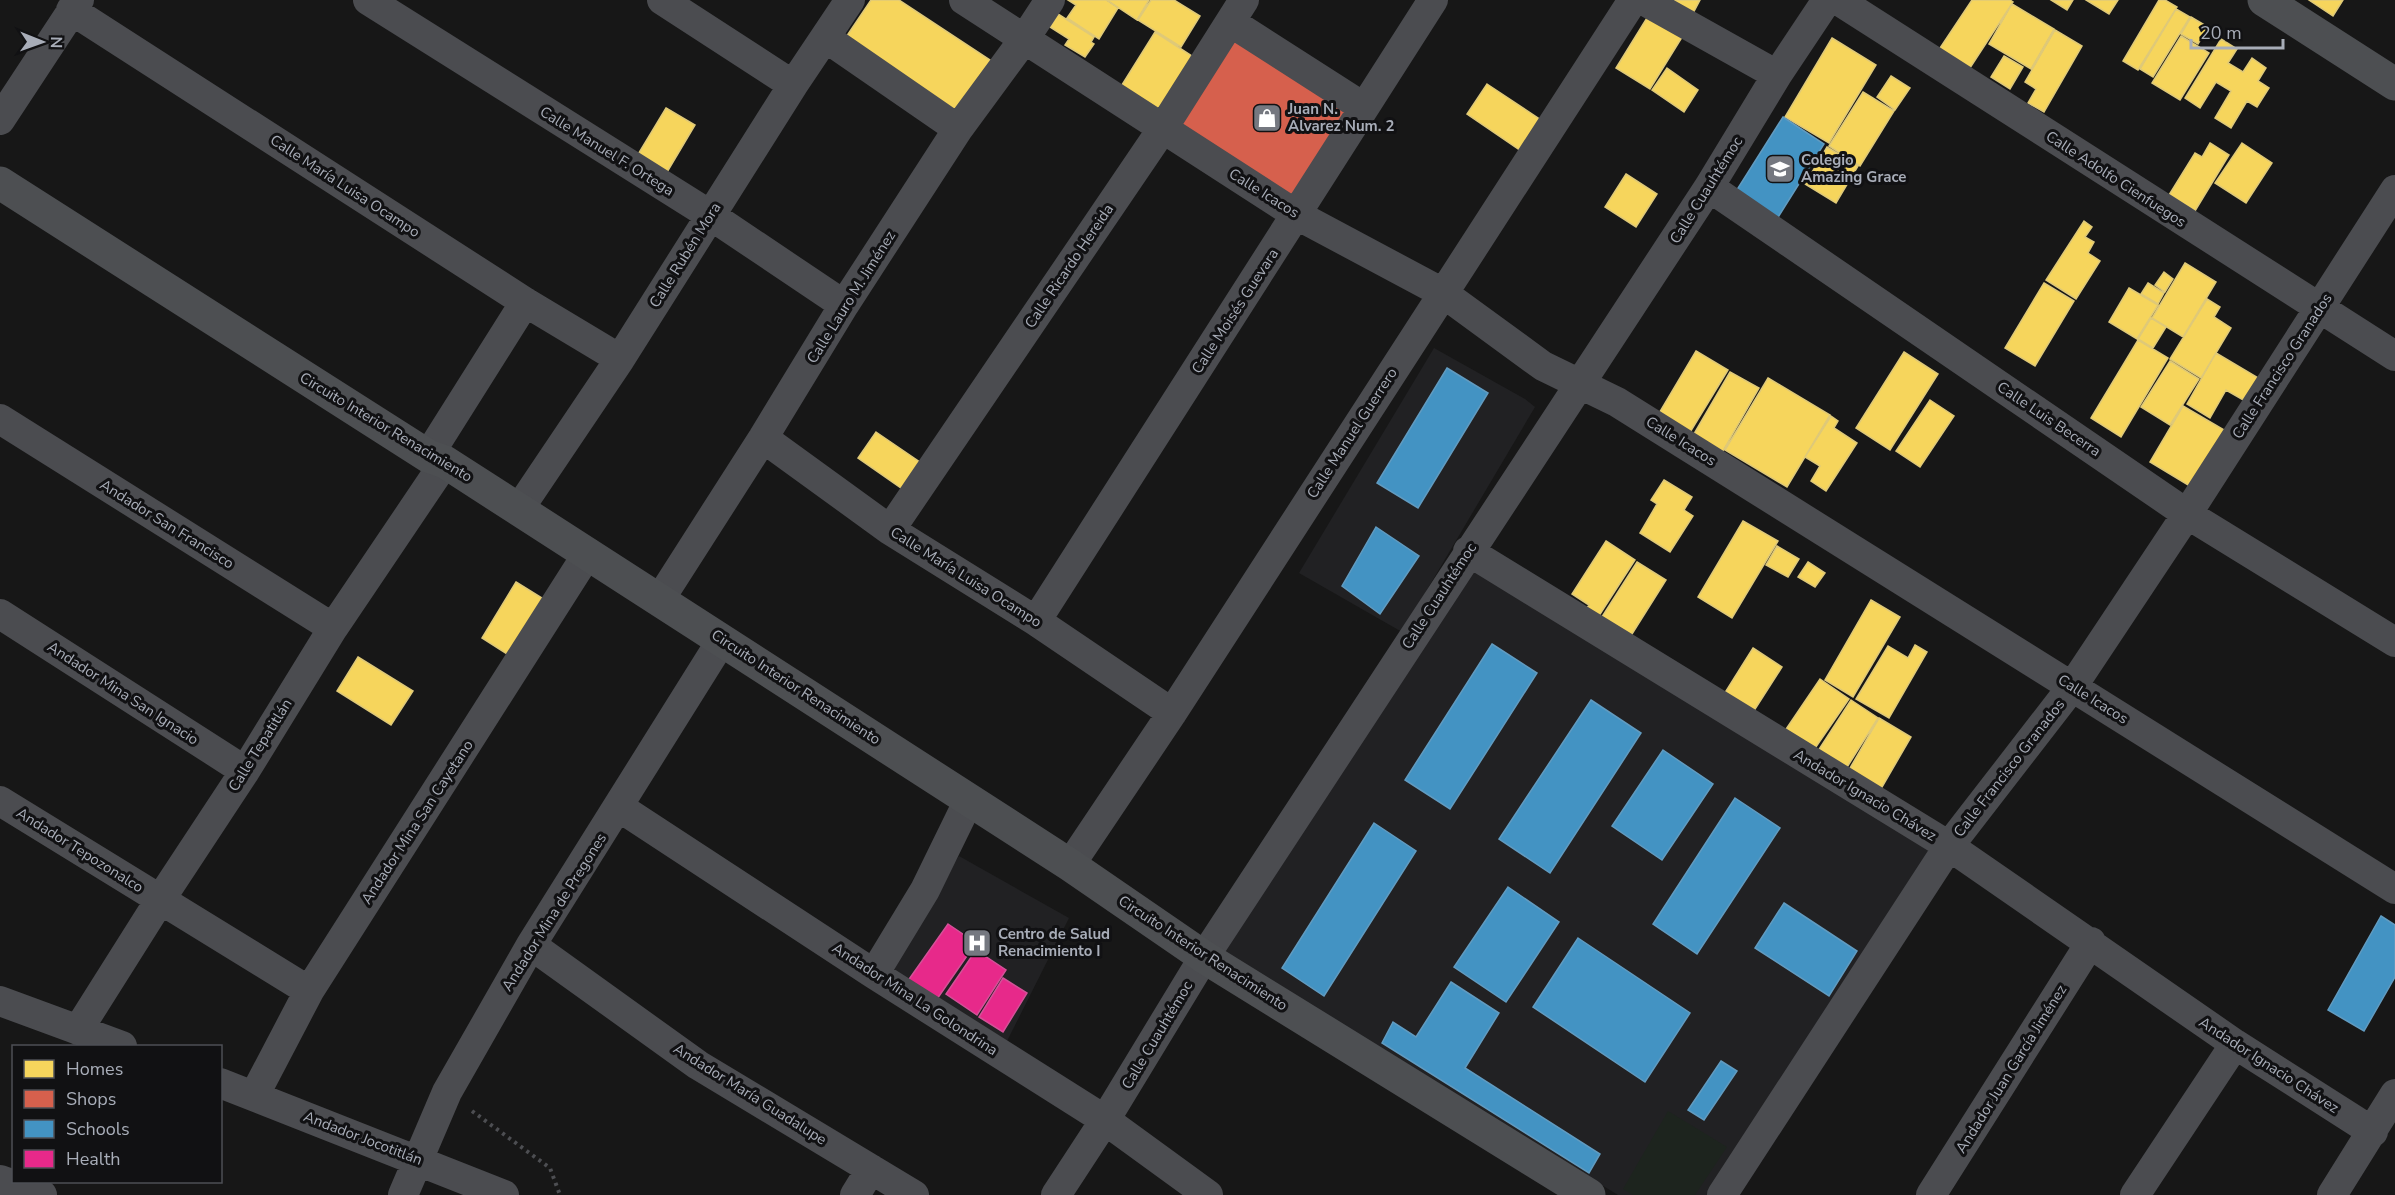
<svg xmlns="http://www.w3.org/2000/svg" width="2395" height="1195" font-family="'Nunito Sans',sans-serif">
<rect width="100%" height="100%" fill="#171717"/>
<!-- built -->
<path fill="#212123" d="M1434,348L1525,399L1535,407L1402,632L1299,573Z
M1474,569L1938,850L1715,1195H1618L1219,951Z
M959,856L1069,918L1003,1049L879,968Z"/>
<!-- green -->
<path fill="#1d241e" d="M1668,1111L1727,1147L1695,1195H1633L1623,1189Z"/>
<!-- homes -->
<path fill="#f6d55c" stroke="#dfc978" stroke-width="1.5" d="M871,0H899L993,62L956,122L840,46Z
M1068,0H1106L1118,8L1099,39L1067,18L1076,5Z
M1107,0H1149L1137,20Z
M1151,0H1174L1200,16L1181,47L1138,20Z
M1663,0H1700L1691,17Z
M1972,0H2010L2013,2L1968,71L1938,51Z
M2051,0H2073L2067,10Z
M2086,0H2118L2109,14Z
M2159,0H2165L2177,7L2138,70L2123,61Z
M2309,0H2343L2333,16Z
M2012,4L2054,29L2031,69L1989,44Z
M2176,9L2190,17L2153,77L2140,69Z
M1650,13L1684,34L1650,89L1616,68Z
M1058,14L1094,37L1091,42L1094,44L1085,57L1065,45L1069,39L1050,27Z
M2191,17L2208,27L2198,44L2181,34Z
M2055,30L2082,46L2044,112L2028,103L2036,89L2025,82Z
M1155,32L1195,58L1160,114L1120,88Z
M2181,36L2209,53L2180,100L2152,83Z
M1832,38L1876,65L1829,143L1785,117Z
M2221,39L2237,49L2228,63L2243,72L2252,58L2266,68L2258,81L2269,88L2257,107L2247,101L2231,128L2215,118L2231,91L2216,82L2200,108L2185,98Z
M2004,56L2023,67L2010,89L1991,77Z
M1667,68L1698,90L1684,112L1652,90Z
M1891,76L1910,88L1895,110L1877,97Z
M1487,84L1544,122L1524,153L1467,114Z
M1863,92L1894,111L1860,166L1829,146Z
M666,108L695,125L660,184L631,166Z
M2210,143L2229,155L2195,211L2169,195L2195,153L2202,157Z
M2242,143L2272,163L2246,203L2215,183Z
M1827,147L1858,166L1836,203L1805,184Z
M1626,174L1657,194L1636,227L1605,207Z
M2084,221L2092,227L2085,237L2094,242L2088,253L2100,261L2076,299L2046,280Z
M2185,263L2216,282L2183,337L2152,318Z
M2164,272L2173,279L2165,292L2155,285Z
M2044,283L2074,301L2035,366L2005,348Z
M2148,283L2164,293L2158,304L2141,294Z
M2129,288L2158,305L2137,339L2109,322Z
M2207,299L2220,307L2214,317L2231,328L2201,378L2170,359Z
M2151,318L2166,327L2153,348L2138,339Z
M2138,340L2168,358L2121,437L2091,418Z
M1696,351L1728,370L1689,434L1658,415Z
M1904,352L1938,374L1890,450L1856,428Z
M2216,353L2265,382L2252,405L2226,390L2210,418L2187,404Z
M2170,361L2199,379L2170,425L2141,407Z
M1730,372L1759,388L1720,456L1691,439Z
M1768,378L1830,415L1787,487L1725,450Z
M1930,400L1954,416L1920,467L1896,451Z
M2183,406L2231,434L2198,491L2150,462Z
M1831,416L1838,421L1834,428L1857,443L1826,491L1811,481L1820,466L1805,457Z
M876,432L930,469L911,495L858,458Z
M1664,480L1692,497L1684,510L1693,516L1670,552L1640,533L1657,504L1651,500Z
M1743,521L1778,541L1732,618L1698,597Z
M1606,541L1635,560L1595,622L1582,614L1589,605L1572,594Z
M1777,546L1799,559L1788,577L1766,565Z
M1637,562L1666,580L1627,642L1598,623Z
M1808,562L1825,573L1815,587L1798,577Z
M516,582L550,603L515,659L482,638Z
M1871,600L1900,617L1853,697L1825,680Z
M1915,645L1927,652L1889,718L1856,699L1888,646L1908,658Z
M1753,648L1782,667L1750,717L1721,699Z
M358,657L413,691L391,725L337,691Z
M1820,679L1849,699L1809,757L1780,738Z
M1851,700L1878,718L1844,772L1816,754Z
M1879,718L1911,737L1878,794L1846,775Z"/>
<!-- shops -->
<path fill="#d6604d" stroke="#c8776d" stroke-width="1.5" d="M1234,32L1355,112L1298,204L1178,124Z"/>
<!-- schools -->
<path fill="#4393c3" stroke="#619bc0" stroke-width="1.5" d="M1783,117L1824,144L1775,222L1733,196Z
M1447,368L1488,393L1418,508L1377,483Z
M1376,527L1419,556L1380,614L1342,586Z
M1492,644L1537,673L1450,809L1405,780Z
M1591,700L1641,733L1550,873L1499,839Z
M1663,750L1713,784L1662,860L1612,826Z
M1735,798L1780,828L1697,954L1653,924Z
M1374,823L1416,851L1324,996L1282,968Z
M1508,887L1559,922L1506,1002L1454,967Z
M1784,903L1857,951L1829,996L1755,948Z
M2381,916L2395,925V977L2364,1031L2328,1010Z
M1578,938L1690,1013L1645,1082L1533,1007Z
M1451,982L1499,1013L1465,1068L1600,1154L1589,1173L1382,1043L1393,1022L1416,1037Z
M1721,1061L1737,1071L1704,1120L1688,1110Z"/>
<!-- health -->
<path fill="#e7298a" stroke="#d45198" stroke-width="1.5" d="M948,924L976,943L935,1002L907,982Z
M976,950L1006,970L977,1015L946,994Z
M1003,978L1027,993L1003,1032L979,1017Z"/>
<g fill="none" stroke-linecap="round" stroke-linejoin="round">
<!-- path -->
<path stroke="#4d4e52" stroke-width="4" stroke-dasharray="3 4.5" stroke-linecap="butt" d="M472,1111L550,1168L560,1195"/>
<!-- minor -->
<path stroke="#4b4c50" stroke-width="30" d="M368,0L710,215L844,305
M662,0L793,85
M964,0L1297,215L1443,293L1543,366L1617,402L2395,889
M1643,0L1777,75
M1838,0L2395,356
M71,10L525,302L620,359
M1232,23L1363,107
M826,38L958,129
M0,120L79,0
M1709,187L2187,514L2395,642
M0,419L333,628
M763,438L890,530L1036,621L1172,713
M428,456L525,302
M519,509L620,359L793,85L850,0
M890,530L1163,128L1244,0
M1468,551L1949,846L2235,1044L2373,1132
M660,599L763,438L844,305L958,129L1025,38L1050,0
M0,614L245,771
M1036,621L1433,0
M0,801L309,991
M619,807L874,974L1105,1120L1208,1195
M1070,865L1172,713L1633,0
M531,945L698,1065L914,1195
M874,974L925,890L969,800
M0,1001L122,1046
M78,1030L160,900L245,771L333,628L445,462
M220,1083L504,1195
M254,1096L309,991L588,553
M0,1180L42,1195
M403,1195L447,1092L531,945L722,640
M855,1195L871,1169
M1056,1195L1105,1120L1204,957L1709,187L1777,75L1827,0
M1722,1195L1949,846L2072,687L2187,514L2395,190
M1931,1195L2091,942
M2135,1195L2235,1044
M2332,1195L2395,1094"/>
<!-- major -->
<path stroke="#4d4f52" stroke-width="33" d="M2264,0L2395,84
M0,183L428,456L445,462L1070,865L1204,957L1589,1195"/>
</g>
<!-- icons -->
<defs>
<g id="shop-square" transform="scale(1.5)"><rect x="-9" y="-9" width="18" height="18" rx="4" fill="#757880" stroke="#111113"/><path d="M-5-2.5h2.3a2.7 3.5 0 0 1 5.4 0H5L5.5 6h-11ZM-1.5-2.5h3a1.5 2.3 0 0 0-3 0Z" fill="#fff"/></g>
<g id="school-square" transform="scale(1.5)"><rect x="-9" y="-9" width="18" height="18" rx="4" fill="#757880" stroke="#111113"/><path d="M0-5L7-2L0 1L-7-2ZM-4 1L0 2.5L4 1V4Q0 6-4 4Z" fill="#fff"/></g>
<g id="hospital-square" transform="scale(1.5)"><rect x="-9" y="-9" width="18" height="18" rx="4" fill="#757880" stroke="#111113"/><path d="M-5-5h3v3.5h4V-5h3V5h-3V1.5h-4V5h-3Z" fill="#fff"/></g>
</defs>
<g fill-rule="evenodd">
<use href="#shop-square" x="1267" y="118"/>
<use href="#school-square" x="1780" y="169"/>
<use href="#hospital-square" x="977" y="943"/>
</g>
<g text-anchor="middle" dominant-baseline="central" stroke-width="6" stroke-linejoin="round" paint-order="stroke">
<!-- poi labels -->
<g font-size="15" font-weight="bold" fill="#a8adb8" stroke="#111113" text-anchor="start">
<text x="1288" y="109">Juan N.<tspan x="1288" dy="17">Alvarez Num. 2</tspan></text>
<text x="1801" y="160">Colegio<tspan x="1801" dy="17">Amazing Grace</tspan></text>
<text x="998" y="934">Centro de Salud<tspan x="998" dy="17">Renacimiento I</tspan></text>
</g>
<!-- street labels -->
<g font-size="15" fill="#a8adb8" stroke="#111113">
<text transform="translate(607 151) rotate(32)">Calle Manuel F. Ortega</text>
<text transform="translate(2116 179) rotate(33)">Calle Adolfo Cienfuegos</text>
<text transform="translate(345 186) rotate(33)">Calle María Luisa Ocampo</text>
<text transform="translate(1706 190) rotate(-58)">Calle Cuauhtémoc</text>
<text transform="translate(1264 193) rotate(32)">Calle Icacos</text>
<text transform="translate(685 255) rotate(-58)">Calle Rubén Mora</text>
<text transform="translate(1069 266) rotate(-56)">Calle Ricardo Hereida</text>
<text transform="translate(851 297) rotate(-58)">Calle Lauro M. Jiménez</text>
<text transform="translate(1235 311) rotate(-57)">Calle Moisés Guevara</text>
<text transform="translate(2282 366) rotate(-57)">Calle Francisco Granados</text>
<text transform="translate(2049 419) rotate(34)">Calle Luis Becerra</text>
<text transform="translate(386 427) rotate(31)">Circuito Interior Renacimiento</text>
<text transform="translate(1352 433) rotate(-57)">Calle Manuel Guerrero</text>
<text transform="translate(1681 441) rotate(32)">Calle Icacos</text>
<text transform="translate(167 524) rotate(32)">Andador San Francisco</text>
<text transform="translate(966 577) rotate(32)">Calle María Luisa Ocampo</text>
<text transform="translate(1439 596) rotate(-57)">Calle Cuauhtémoc</text>
<text transform="translate(796 687) rotate(33)">Circuito Interior Renacimiento</text>
<text transform="translate(123 693) rotate(33)">Andador Mina San Ignacio</text>
<text transform="translate(2093 699) rotate(32)">Calle Icacos</text>
<text transform="translate(260 745) rotate(-58)">Calle Tepatitlán</text>
<text transform="translate(2009 768) rotate(-52)">Calle Francisco Granados</text>
<text transform="translate(1865 795) rotate(31)">Andador Ignacio Chávez</text>
<text transform="translate(417 822) rotate(-57)">Andador Mina San Cayetano</text>
<text transform="translate(80 850) rotate(32)">Andador Tepozonalco</text>
<text transform="translate(554 912) rotate(-58)">Andador Mina de Pregones</text>
<text transform="translate(1203 953) rotate(33)">Circuito Interior Renacimiento</text>
<text transform="translate(915 999) rotate(33)">Andador Mina La Golondrina</text>
<text transform="translate(1157 1035) rotate(-59)">Calle Cuauhtémoc</text>
<text transform="translate(2269 1065) rotate(33)">Andador Ignacio Chávez</text>
<text transform="translate(2011 1069) rotate(-58)">Andador Juan García Jiménez</text>
<text transform="translate(750 1094) rotate(32)">Andador María Guadalupe</text>
<text transform="translate(363 1138) rotate(21)">Andador Jocotitlán</text>
</g>
</g>
<!-- legend -->
<rect x="12" y="1045" width="210" height="138" fill="#111113" stroke="#4d4f55" stroke-width="1.5"/>
<rect x="24" y="1060" width="30" height="18" fill="#f6d55c" stroke="#4d4f55" stroke-width="1.5"/>
<text x="66" y="1075" font-size="18" fill="#a8adb8">Homes</text>
<rect x="24" y="1090" width="30" height="18" fill="#d6604d" stroke="#4d4f55" stroke-width="1.5"/>
<text x="66" y="1105" font-size="18" fill="#a8adb8">Shops</text>
<rect x="24" y="1120" width="30" height="18" fill="#4393c3" stroke="#4d4f55" stroke-width="1.5"/>
<text x="66" y="1135" font-size="18" fill="#a8adb8">Schools</text>
<rect x="24" y="1150" width="30" height="18" fill="#e7298a" stroke="#4d4f55" stroke-width="1.5"/>
<text x="66" y="1165" font-size="18" fill="#a8adb8">Health</text>
<!-- north arrow -->
<g transform="translate(42 42) rotate(91)" stroke="#111113" stroke-width="4.5" paint-order="stroke">
<path d="M0-4.5L10 22L0 15L-10 22Z" fill="#a8adb8"/>
<text y="-9" font-size="16" font-weight="bold" text-anchor="middle" fill="#a8adb8">N</text>
</g>
<!-- scale -->
<path d="M2191 39v9h92v-9" fill="none" stroke="#a8adb8" stroke-width="3"/>
<text x="2200" y="39" font-size="18" fill="#a8adb8" stroke="#111113" stroke-width="4.5" paint-order="stroke">20 m</text>
</svg>
